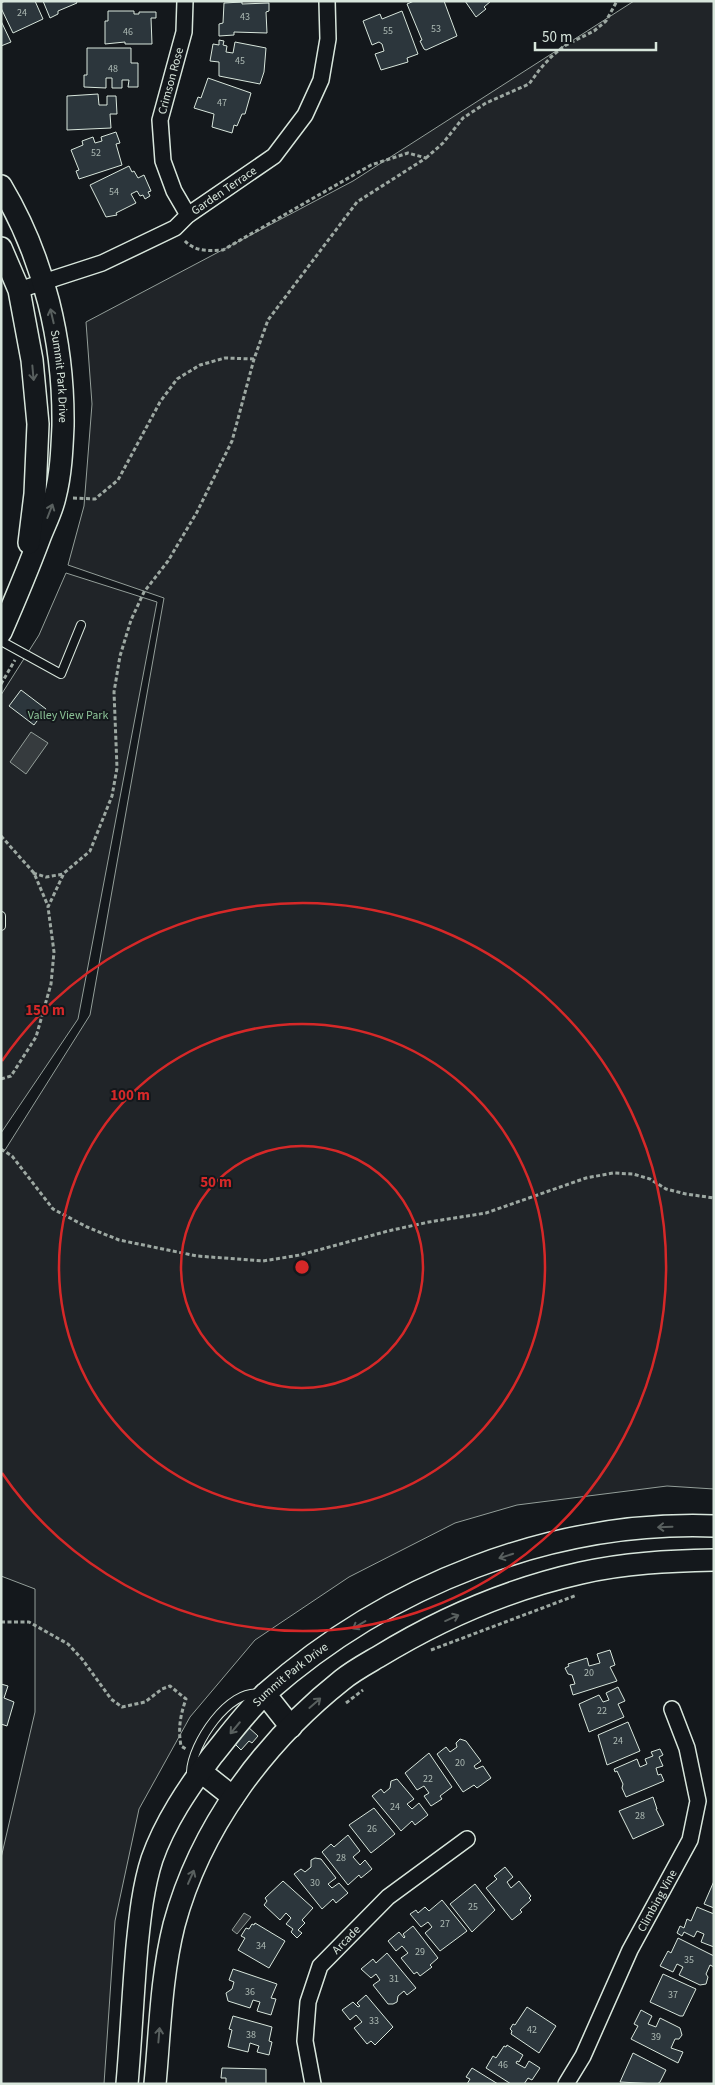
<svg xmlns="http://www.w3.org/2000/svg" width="715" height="2085" font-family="'Source Sans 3',sans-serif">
<rect width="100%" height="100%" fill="#14181c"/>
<!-- green -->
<path fill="#202428" stroke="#939e99" d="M634,1H714V1489L667,1486L517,1505L455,1523L349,1577L255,1640L190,1717L139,1809L115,1921L104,2084H1V1858L35,1712V1589L1,1576V1152L5,1150L90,1015L164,598L68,565L84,506L92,404L86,322L353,181Z
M66,573L157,602L78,1019L1,1133V695L39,635Z"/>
<!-- water -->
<path fill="#363b3e" stroke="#939e99" d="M31,732L48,743L26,774L10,762Z
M244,1913L251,1917L237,1934L232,1930Z"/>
<!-- building -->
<path fill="#2c363c" stroke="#d8e6dc" d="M5,1H35L43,19L13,33L1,8V3Z
M43,1H76L77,3L58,11V14L50,18Z
M414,1H444L457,36L426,50L424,49L420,41L422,40L407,4Z
M465,1H491L484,7L486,9L476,17Z
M242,2V4L269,3V11L266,12L267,33L234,32V35L219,36V24L223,23L224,3Z
M108,11H134V14H139V12H156V18H151L152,44H125V42L105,44V21H108Z
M402,11L418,54L407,58L408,62L381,70L375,54L384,51L382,44L379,42L372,45L363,21L380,14L382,19Z
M1,21L11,42L1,46Z
M219,40L224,41L223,45L227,46L226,52L233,53L235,42L266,48L264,72L260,84L219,76V62L210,61L213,44L219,45Z
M87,48H131V63H138V87H128L129,80H122V88H112V78H106V88L84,87V75H87Z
M208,78L251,93L245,114H242L237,126L234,125L232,133L212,127L214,114L194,108L198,97L201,98Z
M98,94L99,105H107V96H116L117,114H110L111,128L67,130V96Z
M116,132L120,143L116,144L122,165L79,179L76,171L79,170L71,150L83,145L82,141L93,137L95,143L102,141L101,137Z
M129,166L132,172L134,171L138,178L144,175L151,191L148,192L150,196L145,199L143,195L140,196L137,191L131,194L136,203L116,213L117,215L106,217L90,185Z
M21,690L46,709L34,725L9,706Z
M610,1650L615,1665L610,1667L617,1681L573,1695L570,1685L575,1684L572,1675L568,1674L565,1668L569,1666L568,1664L587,1658L589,1666L600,1663L597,1654Z
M1,1684L8,1686L4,1698L14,1702L7,1726L1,1724Z
M618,1687L625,1701L618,1704L624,1717L589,1732L579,1704L599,1695L603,1702L609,1700L606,1693Z
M628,1722L640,1751L607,1765L598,1735Z
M247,1726L258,1736L252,1743L249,1741L241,1750L232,1741Z
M460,1739L466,1741L481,1761L474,1766L476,1769L483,1766L491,1778L477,1788L474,1785L463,1792L437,1754L446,1747L450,1752L457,1747L456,1743Z
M660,1749L663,1755L659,1757L663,1766L656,1768L658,1775L661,1774L664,1781L626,1797L622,1788L623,1784L617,1771L615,1772L614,1769L637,1759L640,1767L647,1764L645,1759L653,1756L651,1752Z
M429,1753L452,1787L440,1796L442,1799L431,1806L424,1796L429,1793L424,1786L417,1790L405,1773Z
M397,1779L414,1799L407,1804L412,1809L419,1803L428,1815L415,1825L412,1821L401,1831L372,1796L381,1789L384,1793L390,1788L391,1781Z
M653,1797L657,1809H656L664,1825L633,1839L619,1811Z
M374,1808L395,1834L371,1853L349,1825Z
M348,1835L360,1851L353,1857L360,1865L365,1860L372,1869L361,1878L359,1875L348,1885L322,1852L331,1844L334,1847Z
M315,1858L321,1859L336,1878L328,1884L332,1888L339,1883L348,1893L336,1903L333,1899L322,1909L294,1874L301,1869L305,1872L311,1867V1860Z
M505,1867L513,1877L507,1882L511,1888L519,1881L531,1896L529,1898L531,1900L520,1910L522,1912L512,1920L486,1888L497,1879L494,1876Z
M283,1881L313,1908L302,1920L305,1923L298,1930L302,1933L297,1938L291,1932L293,1929L286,1924L291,1918L286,1913L280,1920L264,1905L267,1901L265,1898Z
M714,1881V1908L704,1904Z
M475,1884L495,1910L472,1932L450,1904Z
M442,1900L467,1931L440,1951L425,1933L432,1927L428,1922L421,1927L410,1914L416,1910L418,1913L425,1907L429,1911Z
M697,1907L714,1914V1947L701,1942L704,1934L697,1931L694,1937L684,1932L682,1936L677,1933L680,1926L684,1928L687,1919L691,1921Z
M255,1923L285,1941L269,1968L238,1950L245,1938L241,1936L246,1928L249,1929L252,1924L254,1925Z
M413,1926L438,1958L430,1965L432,1967L420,1976L417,1972L414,1974L401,1958L408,1953L402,1946L396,1951L388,1941L399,1932L404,1938L405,1937L403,1934Z
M678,1938L714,1956V1967L710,1965L706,1974L708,1977L706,1984L700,1985L679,1975L683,1967L677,1964L673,1972L660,1966L668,1951L671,1953Z
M387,1953L416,1988L407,1995L404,1991L398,1996L397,2002L393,2004H388L373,1985L380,1980L376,1974L371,1978L361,1969L373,1959L376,1963Z
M233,1969L277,1984L271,1998L276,1999L271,2015L257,2011L260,2002L253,2000L250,2008L228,2001L226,1993L232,1989L234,1982L229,1980Z
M663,1974L696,1989L683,2016H680L650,2002Z
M366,1995L393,2027L375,2045L371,2041L367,2044L354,2028L362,2022L356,2015L350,2020L342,2010L353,2002L358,2007L360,2006L357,2003Z
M527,2007L556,2026L539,2053L511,2034L512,2031L510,2029L513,2024L515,2025Z
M641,2010L652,2016L648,2024L656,2027L660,2018L680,2028L682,2035L679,2039H675L671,2048L683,2052L678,2063L631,2039L638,2026L634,2024Z
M233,2016L272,2027L269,2041L272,2042L269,2055L257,2052L259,2046L250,2043L248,2052L228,2047L232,2030L229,2029Z
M507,2045L523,2055L519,2062L517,2061L516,2063L525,2068L529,2061L540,2068L532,2080L528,2078L524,2084H511L486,2068L493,2056L496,2058L504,2046L506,2047Z
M633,2053L666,2070L660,2082L657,2084L620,2082Z
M222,2068L266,2069V2084H226V2078H221Z
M472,2068L498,2084H467L470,2079L466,2077Z"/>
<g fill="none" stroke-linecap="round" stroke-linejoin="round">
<!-- lane casing -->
<g stroke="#d8e6dc" stroke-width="10">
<path id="lane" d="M1,641L61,674L81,625
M1,916V926
M191,1772C192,1744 229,1688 260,1694"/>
</g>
<!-- street casing -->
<g stroke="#d8e6dc" stroke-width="18">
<g id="street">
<path d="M185,1L184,32L160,120L163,161L174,191L188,215"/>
<path id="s1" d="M19,290L102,263L175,228L188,215L274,156L305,115L321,80L328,39L327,1"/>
<path id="s2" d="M313,2084L305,2041L308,2002L320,1966L388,1897L467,1839"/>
<path id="s3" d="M566,2084L583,2056L630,1950L690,1840L698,1801L687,1748L672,1709"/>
</g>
</g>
<!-- secondary casing -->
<g stroke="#d8e6dc" stroke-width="24">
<g id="secondary">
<path id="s4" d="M1,186C44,258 64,342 63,426C62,449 61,474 55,497C52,511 45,524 40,537C28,569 15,600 1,632"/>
<path d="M1,248L19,290L32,360L38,424L35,494L29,543"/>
<path d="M265,1694L291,1727"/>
<path d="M200,1771L233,1797"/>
<path id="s5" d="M127,2084C131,2038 133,1992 137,1946C140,1917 143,1887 152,1859C165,1822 188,1788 212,1756C229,1735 246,1712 266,1693C387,1586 551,1520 714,1526"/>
<path d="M155,2084C160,2031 161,1977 174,1925C200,1828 264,1742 342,1680C353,1671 366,1664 378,1657C440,1619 510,1589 581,1573C625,1563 669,1561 714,1560"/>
</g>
</g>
<!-- path -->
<path stroke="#9da8a2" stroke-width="3" stroke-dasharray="4 2.5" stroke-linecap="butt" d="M426,158L443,143L463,118L486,103L529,84L540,69L551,57L564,46L594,31L606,21L617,1
M73,498L95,499L118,480L160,402L177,379L200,365L225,358L254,359
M1,684L15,660
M1,836L34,873L48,906
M33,873L46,877L64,874
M1,1079L11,1076L36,1037L51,984L54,952L48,907L64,873L90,851L112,796L117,768L114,692L120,656L131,620L144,592L168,561L197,512L232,441L254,359L268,320L357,202L426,158L408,153L371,165L223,250C208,251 195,252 184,240
M1,1149L12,1156L53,1209L87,1227L119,1240L197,1256L263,1261L300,1255L388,1231L429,1222L486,1213L586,1178L613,1173L633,1174L650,1179L666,1189L686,1194L714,1198
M1,1622H29L68,1644L82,1659L111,1699L122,1707L145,1702L162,1689L170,1686L186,1699C180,1716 178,1729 181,1746L186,1749
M431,1650L577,1595
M346,1703L363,1690"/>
<!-- lane -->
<use href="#lane" stroke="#14181c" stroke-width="8"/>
<!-- street -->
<use href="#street" stroke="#14181c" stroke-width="15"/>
<!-- secondary -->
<use href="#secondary" stroke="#14181c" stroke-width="21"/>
</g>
<!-- one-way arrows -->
<defs><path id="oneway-shaft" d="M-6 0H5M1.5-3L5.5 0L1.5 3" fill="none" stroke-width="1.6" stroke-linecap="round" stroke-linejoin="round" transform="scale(1.25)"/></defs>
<g stroke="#59605f">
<use href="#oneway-shaft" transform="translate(52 316) rotate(-103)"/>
<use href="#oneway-shaft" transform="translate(33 373) rotate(85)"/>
<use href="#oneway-shaft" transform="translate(50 511) rotate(-69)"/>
<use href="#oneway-shaft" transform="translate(665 1527) rotate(178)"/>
<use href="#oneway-shaft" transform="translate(506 1556) rotate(162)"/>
<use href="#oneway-shaft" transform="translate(452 1618) rotate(-24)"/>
<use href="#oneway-shaft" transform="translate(359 1625) rotate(149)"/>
<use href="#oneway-shaft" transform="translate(315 1703) rotate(-41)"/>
<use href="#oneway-shaft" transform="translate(235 1728) rotate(130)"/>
<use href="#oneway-shaft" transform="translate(191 1877) rotate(-66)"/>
<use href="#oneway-shaft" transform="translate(159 2035) rotate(-85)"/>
</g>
<!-- distance rings -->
<g fill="none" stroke="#d62828" stroke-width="2.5">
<circle cx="302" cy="1267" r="121"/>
<circle cx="302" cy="1267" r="243"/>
<path d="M2 1061A364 364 0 1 1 2 1473"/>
</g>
<g text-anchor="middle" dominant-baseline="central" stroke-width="4" stroke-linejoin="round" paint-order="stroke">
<!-- number labels -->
<g font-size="10" fill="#adbab4">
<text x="22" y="13">24</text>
<text x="245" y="17">43</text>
<text x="436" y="29">53</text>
<text x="388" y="31">55</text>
<text x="128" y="32">46</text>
<text x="240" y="61">45</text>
<text x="113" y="69">48</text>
<text x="222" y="103">47</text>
<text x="96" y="153">52</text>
<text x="114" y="192">54</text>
<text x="589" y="1673">20</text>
<text x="602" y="1711">22</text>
<text x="618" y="1741">24</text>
<text x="460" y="1763">20</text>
<text x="428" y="1779">22</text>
<text x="395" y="1807">24</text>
<text x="640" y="1816">28</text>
<text x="372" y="1829">26</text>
<text x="341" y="1858">28</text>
<text x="315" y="1883">30</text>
<text x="473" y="1907">25</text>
<text x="445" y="1924">27</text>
<text x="261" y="1946">34</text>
<text x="420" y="1952">29</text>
<text x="689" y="1960">35</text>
<text x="394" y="1979">31</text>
<text x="250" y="1992">36</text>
<text x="673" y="1995">37</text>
<text x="374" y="2021">33</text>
<text x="532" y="2030">42</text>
<text x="251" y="2035">38</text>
<text x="656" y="2037">39</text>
<text x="503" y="2065">46</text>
</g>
<!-- street labels -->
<g font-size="12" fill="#d8e6dc" stroke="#14181c">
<text transform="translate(171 81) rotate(-75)">Crimson Rose</text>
<text stroke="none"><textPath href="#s1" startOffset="230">Garden Terrace</textPath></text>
<text stroke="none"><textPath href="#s4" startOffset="201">Summit Park Drive</textPath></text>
<text stroke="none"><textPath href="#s5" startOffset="460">Summit Park Drive</textPath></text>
<text stroke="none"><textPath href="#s3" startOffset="205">Climbing Vine</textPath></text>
<text stroke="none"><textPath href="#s2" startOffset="158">Arcade</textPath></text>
</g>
<!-- park labels -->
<g font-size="12" fill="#8ac095" stroke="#14181c">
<text x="68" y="715">Valley View Park</text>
</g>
</g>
<circle cx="302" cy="1267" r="8" fill="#d62828" stroke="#14181c" stroke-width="2.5"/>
<g font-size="15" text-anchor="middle" font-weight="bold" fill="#d62828" stroke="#14181c" stroke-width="4" stroke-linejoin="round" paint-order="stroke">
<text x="45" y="1015">150 m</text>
<text x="130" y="1100">100 m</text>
<text x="216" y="1187">50 m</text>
</g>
<!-- border -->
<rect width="715" height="2085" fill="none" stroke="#d8e6dc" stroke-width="5"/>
<!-- scale -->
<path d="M535 42v8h121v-8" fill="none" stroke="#d8e6dc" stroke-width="2.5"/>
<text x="542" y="42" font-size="15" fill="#d8e6dc" stroke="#14181c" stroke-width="4" paint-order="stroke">50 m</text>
</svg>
